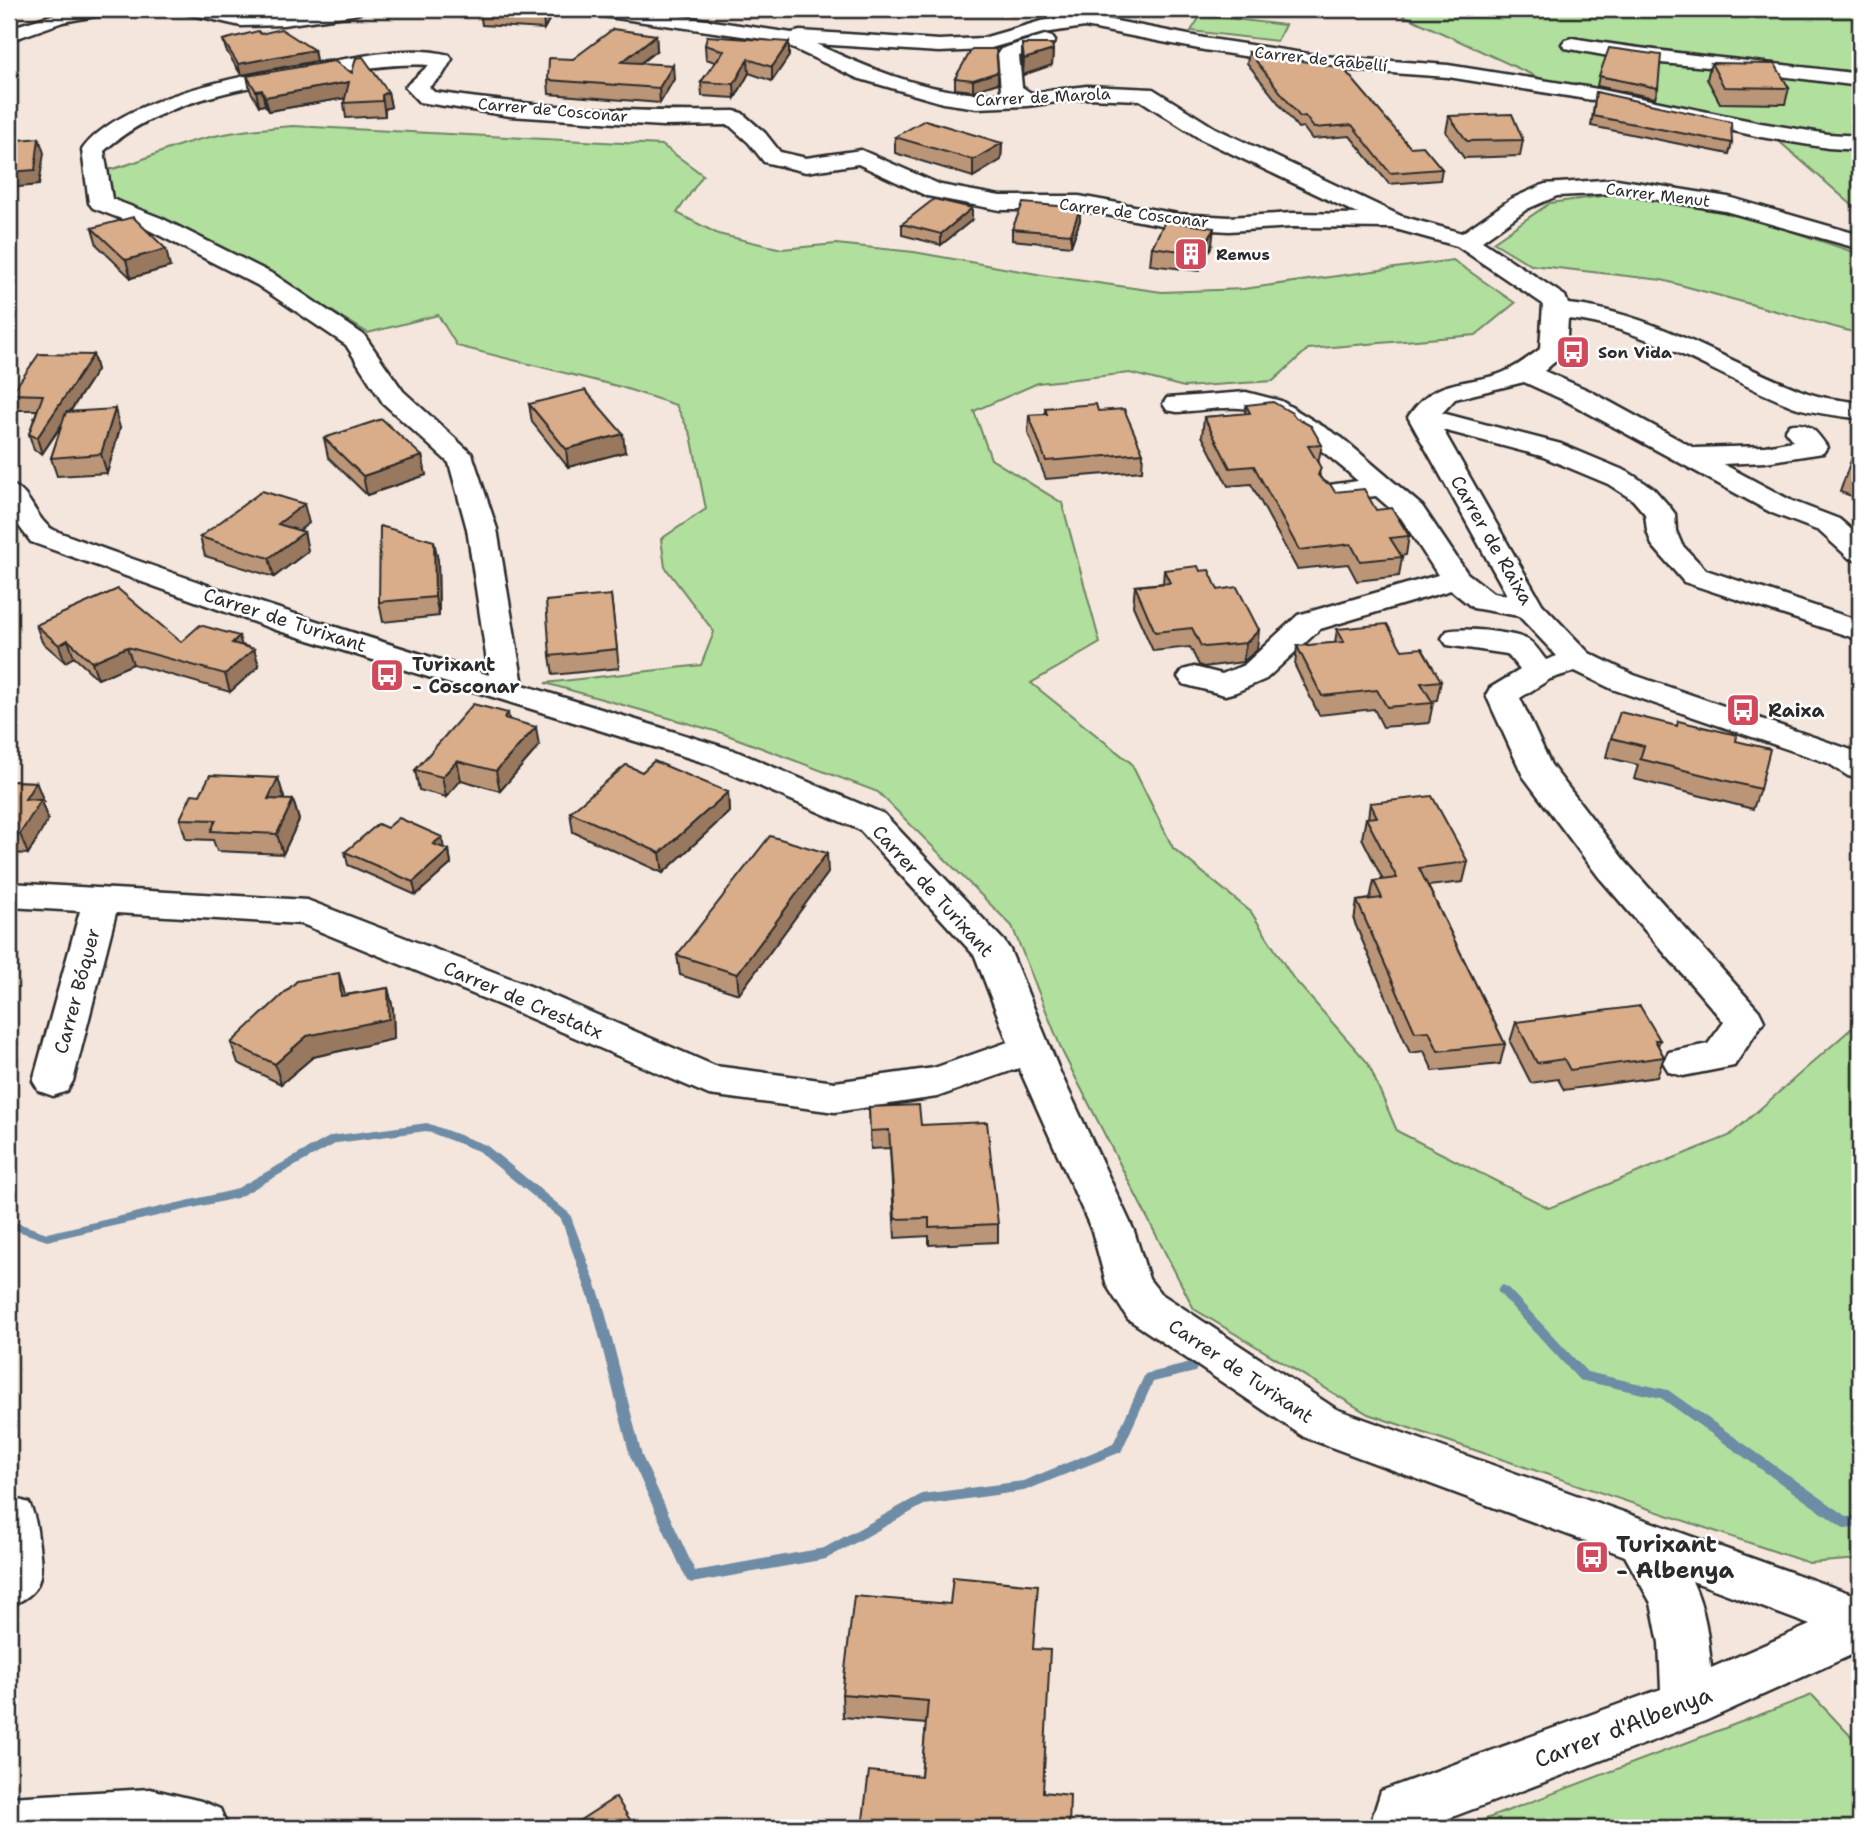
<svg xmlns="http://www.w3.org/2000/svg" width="1869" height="1837" font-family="'Shantell Sans',sans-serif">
<rect width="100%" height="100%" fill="#f4e6dc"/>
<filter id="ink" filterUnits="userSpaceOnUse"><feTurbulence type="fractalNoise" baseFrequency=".0143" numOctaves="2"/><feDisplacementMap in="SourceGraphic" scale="14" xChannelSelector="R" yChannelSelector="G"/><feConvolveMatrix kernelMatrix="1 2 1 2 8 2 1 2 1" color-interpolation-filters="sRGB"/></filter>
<g filter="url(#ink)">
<!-- green -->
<path fill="#b1df9d" stroke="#6e8564" stroke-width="2" d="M1390,9H1860V212L1757,122L1539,78Z
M1201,15L1285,25L1277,41L1191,31Z
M293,126L662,145L703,175L677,213L718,234L782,249L836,244L914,252L1048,276L1162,292L1243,289L1453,260L1515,303L1476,335L1308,349L1273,381L1184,387L1130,373L1038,383L974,411L991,459L1062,503L1100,643L1031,683L1131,763L1173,848L1251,912L1293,978L1368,1063L1397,1131L1549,1208L1729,1136L1860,1021V1559L1809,1563L1368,1414L1194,1309L1063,1053L1012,926L878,792L722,733L545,683L701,665L714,632L665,567L661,539L706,509L691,435L676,405L621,387L457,346L438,315L368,333C286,283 204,233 113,200L107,170C130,166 147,157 169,149C208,134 252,129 293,126Z
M1624,193L1727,210L1860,254V334L1662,280L1531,265L1493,242L1550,203Z
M1812,1695L1860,1746V1828H1462Z"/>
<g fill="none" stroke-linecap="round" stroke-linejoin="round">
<!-- stream -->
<path fill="#6e8ca5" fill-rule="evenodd" d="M427,1123L486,1145L570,1214L603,1304L642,1456L695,1571L824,1548L922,1494L1023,1481L1113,1444L1145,1374L1191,1363L1195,1364L1197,1368L1195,1372L1191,1373L1153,1382L1121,1452L1024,1491L924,1505L826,1559L692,1583L687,1581L630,1456L591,1304L561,1219L478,1151L426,1131L337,1143L237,1198L47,1241L9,1228V1220L47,1233L234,1190L331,1136Z
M1503,1285L1507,1287L1587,1372L1668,1390L1848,1517L1860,1515V1527L1846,1529L1842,1527L1661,1398L1579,1380L1499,1293L1497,1290L1499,1287Z"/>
<!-- minor casing -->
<g stroke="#2b2b2b" stroke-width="5">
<path id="minor" d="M72,9H115L112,13L63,22L9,41V28Z
M181,9H217L241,14L313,9H363L360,13L353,15L283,25L241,26L184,13Z
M585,9H634L792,33L800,31L939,40L983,38L1041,21L1085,15L1204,38L1322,56L1448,65L1592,88L1761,123L1828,134L1860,136V150L1828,148L1761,137L1592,100L1448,77L1322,68L1204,50L1085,27L1043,33L984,50L939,52L816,44C876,72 938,97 1004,94L1001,90L998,53L1001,49L1045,35L1052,37L1055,41L1052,45L1019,56L1022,87L1031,93L1087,86L1153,89L1215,128L1401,216L1462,233L1511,199L1545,184L1617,179L1728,197L1860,235V249L1725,211L1617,193L1557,196L1527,209L1482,241L1565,296L1568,304C1654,312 1729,364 1808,393C1824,399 1843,400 1860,403V419C1838,415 1813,414 1792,406C1721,378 1644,326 1568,319L1566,352L1544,371L1590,391L1694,448L1765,446L1793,441L1785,431L1789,425C1808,420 1817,432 1827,447L1823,453L1765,462L1723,464L1792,501L1839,519L1860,537V561L1849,558L1819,531L1772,513L1570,403L1524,382L1455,399L1442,413L1561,444L1628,472L1653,488L1669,506L1675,514L1676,531L1682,545L1706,570L1860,621V640L1684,582L1652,545L1647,531L1645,514L1633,500L1608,484L1541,456L1443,430L1542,604L1589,653L1634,675L1860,753V779L1848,776L1828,763L1612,689L1575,671L1550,679L1520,698L1551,765L1624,860L1759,1011L1764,1021L1734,1066L1683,1076L1669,1072L1663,1062L1669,1052L1708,1044L1724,1022L1598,876L1523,776L1486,695L1490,688L1520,670L1507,654L1447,645L1442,638L1447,631C1463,627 1511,632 1526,639C1534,642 1540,653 1546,660L1557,656L1519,616L1473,608L1451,590L1320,629L1266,679L1236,692L1225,695L1183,684L1178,677L1183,670L1194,667L1222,674L1244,665L1298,615L1438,575L1401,518L1376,496L1332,501L1322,498L1318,492L1322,486L1358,481C1331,457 1283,417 1248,409C1227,405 1199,411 1177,412L1167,410L1163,404L1167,398L1246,392L1281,401L1342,438L1422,506L1467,573L1493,593L1507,595L1408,417C1434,380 1454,386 1493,376C1511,371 1525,360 1540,349L1543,304L1457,246L1392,228L1292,227L1229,231L1178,228L1079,210H1000L927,196L858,164L806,172L764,162L749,143L729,125L662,126L510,116L419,102L405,87L429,65C394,63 362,69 328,74C255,85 159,99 104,151L112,199L161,218L275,275L364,335L403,391L472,454L497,529L523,685L733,750L884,814L1004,941L1010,950L1060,1072L1134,1231L1149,1279L1160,1293L1336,1409L1860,1597V1651L1705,1721L1423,1828H1369L1381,1791L1661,1689L1659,1643L1651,1603L1625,1556L1304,1437L1128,1319L1107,1286L1092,1231L1019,1068L937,1097L835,1112L709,1095L502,1006L302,924L116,913L73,1081L67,1091L53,1096L39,1091L33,1081L80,911L9,907V883L307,900L530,986L715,1066L835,1082L934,1068L1008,1042L975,956L860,830L709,764L273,629L31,542L9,513V484C32,490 35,523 56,531C199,585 344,630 489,675L467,529L449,463L383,403L346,345L257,285L145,228L93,208L89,203L82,150C121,94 268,70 333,61C371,55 411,45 449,55L452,59L442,76L429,87L434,92C533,107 633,113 734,111L742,113L765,133L780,152L806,158L861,150L941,185L1000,196H1079L1178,214L1229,217L1292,213L1358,214L1199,138L1140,100L1087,98L1027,106L977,108L943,103L857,78L777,41L595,15L588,13ZM1692,1581L1810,1625L1711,1668C1709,1638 1705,1608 1692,1581Z
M1572,38C1667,54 1764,62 1860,74V86L1709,67L1636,61L1565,48L1562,44L1565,40Z
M9,1497L29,1503C36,1517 37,1530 39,1546C43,1578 42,1594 9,1606Z
M150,1789L201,1801L220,1809L228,1828H9V1797Z"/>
</g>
<!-- minor -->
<use href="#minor" fill="#fff" fill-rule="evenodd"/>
</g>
<!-- wall -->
<path fill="#bb9577" stroke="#2b2b2b" stroke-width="2" d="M482,9H555L544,29L482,25L480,11Z
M261,34L314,50L316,61L241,75L226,50L223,40Z
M656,35L657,50L641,63L674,79L660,103L549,94L548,80L573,59Z
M789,42V56L772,81L749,73L735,98L702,96L701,82L715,62L706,59L705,45Z
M1022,44L1053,50L1052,65L1023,75L1022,60Z
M1249,52L1410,147L1442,169L1440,180L1389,184L1350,136L1312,139L1303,127L1298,128L1247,63Z
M1711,63L1789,88L1785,104L1720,103L1707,79Z
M998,72V83L973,91L955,89V78Z
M352,73L388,92L391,107L385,109V116L346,118L344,103L345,98L269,111L265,105L259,106L250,90L247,76Z
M1599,76L1658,88L1655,98L1597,86Z
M1596,92L1732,143L1729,154L1591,126Z
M1449,116L1523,140L1520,156L1464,158L1446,132Z
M895,137L1002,143L1001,160L973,177L895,153Z
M1080,208V220L1071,246L1012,240V229Z
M972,220L941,245L902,235V224Z
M92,228L170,267L131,278L97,245Z
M1212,245L1199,271L1150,265L1152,247Z
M93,355L97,370L70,412L120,428L107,473L57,476L51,458L62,425L42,454L34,450L29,434L37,410H16L11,394Z
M529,404L625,452L568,467L532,422Z
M1246,405L1296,418L1322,445L1318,463L1320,477L1323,481L1335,492L1376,510L1409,536L1406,555L1401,556L1402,557L1399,576L1357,581L1348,564L1297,569L1251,484L1228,486L1202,436L1204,417L1245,414Z
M1045,408L1143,453L1142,471L1046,479L1028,433L1029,415L1045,414Z
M324,438L422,456L426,475L367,495L328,457Z
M1860,439V499L1840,492L1857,443Z
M309,523L299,530L304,532L308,551L274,577L205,556L200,537Z
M438,560L439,616L383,622L379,602Z
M1164,570L1200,571L1218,590L1257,650L1243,662L1203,667L1199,665L1190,647L1153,651L1133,606L1135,586L1163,583Z
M611,595L619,668L553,675L550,656Z
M36,625L181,642L242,645L254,649L259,666L230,692L133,664L98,679L74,657L65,662L42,642Z
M1337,629L1402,650L1441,681L1437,700L1432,701L1433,703L1429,723L1383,727L1374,709L1319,715L1295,666L1297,646L1335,643Z
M508,713L509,720L539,746L500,791L461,780L446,797L419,790L415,770Z
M1611,738L1736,741L1760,789L1753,809L1634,779L1638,765L1606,757Z
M642,772L728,792L729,812L663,873L573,832L570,812Z
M278,778L284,798L283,800H293L299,820L283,854L217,851L213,840L186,839L180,819L200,795Z
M9,781L36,782L44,802L42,804L48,820L28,854L9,853Z
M1370,803L1468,862L1463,882L1428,886L1505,1044L1500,1064L1433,1071L1424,1051L1410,1053L1354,921L1357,901L1370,899L1374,881L1383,880L1362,838L1366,818H1368Z
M444,848L449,850L451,864L416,895L348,865L345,852Z
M828,873L739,994L680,975L677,955Z
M388,988L393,1009L394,1039L313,1057L281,1084L238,1063L231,1043L345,995Z
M1516,1022L1660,1040L1658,1046L1664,1057L1657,1077L1564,1090L1558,1079L1531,1083L1510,1042Z
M869,1107L921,1125L998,1224V1242L929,1245V1236L895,1238L890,1148L871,1149Z
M1033,1649L1043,1792L921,1776L926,1724L843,1717L842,1694Z"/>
<!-- shaded-wall -->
<path fill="#987961" stroke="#2b2b2b" stroke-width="2" d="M546,9H555L544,29L543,16Z
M656,35L657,50L624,76L622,62Z
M789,42V56L772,81V67Z
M314,50L316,61L241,75L238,64Z
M1053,50L1052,65L1023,75L1024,59Z
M748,59L749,73L735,98L734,84Z
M673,65L674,79L660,103L659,88Z
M998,72V83L973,91V80Z
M349,82L352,97L269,111L265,97Z
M262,90L265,105L259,106L256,91Z
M388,92L391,107L385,109V116L382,95Z
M39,138L44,153L39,185L9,188V172Z
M1002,143L1001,160L973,177V160Z
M972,208V220L941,245V234Z
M1080,208V220L1071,246V234Z
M1214,228L1212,245L1199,271L1201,254Z
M166,249L170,267L131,278L126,260Z
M93,355L97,370L42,454L37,438Z
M115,409L120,428L107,473L101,454Z
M623,434L625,452L568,467L566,449Z
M422,456L426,475L367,495L363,476Z
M304,504L309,523L282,543L278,524Z
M304,532L308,551L274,577L269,558Z
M434,541L438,560L439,616L435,597Z
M1259,630L1257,650L1243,662L1246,643Z
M239,636L244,653L232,643Z
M68,640L74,657L65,662L59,645Z
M127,647L133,664L98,679L92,662Z
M254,649L259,666L230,692L225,674Z
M536,727L539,746L500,791L496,771Z
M457,761L461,780L446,797L442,777Z
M278,778L284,798L274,819L268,799Z
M36,782L44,802L42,804L48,820L28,854L20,834L25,799Z
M728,792L729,812L663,873L660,853Z
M293,800L299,820L283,854L277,834Z
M442,837L444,850L433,844Z
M449,850L451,864L416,895L413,882Z
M827,853L828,873L739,994L737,974Z
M339,973L345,994L346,1016L341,996Z
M388,988L393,1009L394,1039L313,1057L281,1084L275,1064L307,1036Z"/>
<!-- building -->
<path fill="#d9ad8a" stroke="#2b2b2b" stroke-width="2" d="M482,9H546L543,16L480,11Z
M281,29L314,50L238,64L223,40L258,31L261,34Z
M613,29L656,35L622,62L673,65L659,88L548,80L549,58L573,59Z
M707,36L789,42L772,67L748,59L734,84L701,82L724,51L705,45Z
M1022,44H1052L1053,50L1024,59Z
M1609,48L1661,55L1658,88L1599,76Z
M972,49H996L998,72L973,80L955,78Z
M1249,52L1343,68L1410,147L1423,146L1442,169L1390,173L1352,125L1314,128L1305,116L1300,117Z
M363,57L388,92L382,95V101L344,103L349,82L265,97L262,90L256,91L247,76L334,61L352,73L356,58Z
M1711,63L1775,64L1789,88L1724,87Z
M1596,92L1731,122L1732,143L1593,116Z
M1512,114L1523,140L1467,141L1449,116Z
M925,120L1002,143L973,160L895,137Z
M39,138L35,170L9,172V141Z
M934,199L972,208L941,234L902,224Z
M1023,203L1080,208L1071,234L1012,229Z
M133,217L166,249L126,260L92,228Z
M1165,221L1214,228L1201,254L1152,247Z
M39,354L93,355L37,438L29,434L43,395L11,394Z
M585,390L623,434L566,449L529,404Z
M1273,402L1292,413L1296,418L1311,426L1322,445L1308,446L1321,468L1318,475L1323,481L1330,484L1335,492L1364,489L1376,510L1392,508L1409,536L1390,538L1402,557L1360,561L1351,544L1299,550L1254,466L1230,468L1204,417L1250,413L1246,405Z
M1096,404L1098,411L1124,409L1143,453L1046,461L1029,415L1047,414L1045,408Z
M115,409L101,454L51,458L66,412Z
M382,419L422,456L363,476L324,438Z
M262,491L304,504L278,524L304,532L269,558L200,537Z
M380,526L434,541L435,597L379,602Z
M1198,566L1200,571L1209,570L1218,590L1237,587L1259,630L1246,643L1205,647L1201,646L1192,628L1155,632L1135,586L1170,583L1164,570Z
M118,589L181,642L200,625L239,636L232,643L254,649L225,674L127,647L92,662L68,640L59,645L36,625Z
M611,595L617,649L550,656L546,601Z
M1387,624L1402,650L1422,648L1441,681L1421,683L1433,703L1387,707L1377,690L1322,696L1297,646L1344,642L1337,629Z
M473,704L508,713L504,718L536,727L496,771L457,761L442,777L415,770Z
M1620,712L1677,726L1678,721L1737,735L1736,741L1770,749L1760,789L1640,759L1644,746L1611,738Z
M654,761L728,792L660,853L570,812L626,765L642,772Z
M210,775L278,778L268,799L293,800L277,834L211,831L216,820L180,819L192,794L200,795Z
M9,781L36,782L25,799L41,800L20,834L9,833Z
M1432,796L1468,862L1419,868L1505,1044L1438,1051L1429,1031L1415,1032L1357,901L1382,898L1374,881L1397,878L1366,818L1377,817L1370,803Z
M399,818L442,837L433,844L449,850L413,882L345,852L378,824L387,828Z
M770,836L827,853L737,974L677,955Z
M339,973L341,996L388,988L389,1019L307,1036L275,1064L231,1043L297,981Z
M1640,1006L1660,1040H1655L1664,1057L1570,1070L1564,1059L1537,1063L1516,1022Z
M919,1105L921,1125L987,1122L998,1224L929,1227V1218L895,1219L889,1130L870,1131L869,1107Z
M953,1577L1038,1585L1033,1649L1050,1650L1043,1792L1070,1795L1069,1828H862L869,1771L921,1776L928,1701L842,1694L854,1596L950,1604Z
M616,1797L635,1828H568Z"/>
</g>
<!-- icons -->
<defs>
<g id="building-square" transform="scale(1.75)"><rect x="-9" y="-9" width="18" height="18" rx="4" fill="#d1495b" stroke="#fff"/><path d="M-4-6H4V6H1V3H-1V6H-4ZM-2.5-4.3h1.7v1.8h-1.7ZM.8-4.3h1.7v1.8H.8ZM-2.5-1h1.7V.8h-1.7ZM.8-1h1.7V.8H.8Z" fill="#fff"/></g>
<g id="bus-square" transform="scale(1.75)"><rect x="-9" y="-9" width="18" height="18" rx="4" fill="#d1495b" stroke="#fff"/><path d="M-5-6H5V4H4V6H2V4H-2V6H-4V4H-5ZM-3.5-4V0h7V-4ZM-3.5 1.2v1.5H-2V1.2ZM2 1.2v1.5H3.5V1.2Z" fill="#fff"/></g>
</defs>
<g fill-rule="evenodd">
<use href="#building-square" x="1191" y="254"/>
<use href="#bus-square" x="1573" y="352"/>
<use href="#bus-square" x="387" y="675"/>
<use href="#bus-square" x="1743" y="710"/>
<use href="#bus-square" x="1592" y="1557"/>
</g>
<g text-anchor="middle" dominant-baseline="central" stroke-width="5" stroke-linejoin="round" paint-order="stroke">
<!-- far-street labels -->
<g font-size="16" fill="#2b2b2b" stroke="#fff">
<text transform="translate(1321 59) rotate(6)">Carrer de Gabellí</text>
<text transform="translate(1043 97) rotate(-3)">Carrer de Marola</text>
<text transform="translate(553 110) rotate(5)">Carrer de Cosconar</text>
<text transform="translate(1658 195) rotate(7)">Carrer Menut</text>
<text transform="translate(1134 213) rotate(7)">Carrer de Cosconar</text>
</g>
<!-- far-poi labels -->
<g font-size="16" font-weight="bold" fill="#2b2b2b" stroke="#fff" text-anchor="start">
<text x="1216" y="254">Remus</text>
<text x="1598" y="352">Son Vida</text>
</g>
<!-- street labels -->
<g font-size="19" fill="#2b2b2b" stroke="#fff">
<text transform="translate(1492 540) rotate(60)">Carrer de Raixa</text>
<text transform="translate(285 620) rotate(18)">Carrer de Turixant</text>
<text transform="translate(933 891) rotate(48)">Carrer de Turixant</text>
<text transform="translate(77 991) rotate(-75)">Carrer Bóquer</text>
<text transform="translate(523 1000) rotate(23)">Carrer de Crestatx</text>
<text transform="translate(1241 1371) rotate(34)">Carrer de Turixant</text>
</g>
<!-- poi labels -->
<g font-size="19" font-weight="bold" fill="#2b2b2b" stroke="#fff" text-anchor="start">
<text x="412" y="664">Turixant<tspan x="412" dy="22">- Cosconar</tspan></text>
<text x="1768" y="710">Raixa</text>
</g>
<!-- near-poi labels -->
<g font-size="23" font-weight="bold" fill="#2b2b2b" stroke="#fff" text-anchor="start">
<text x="1616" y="1544">Turixant<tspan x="1616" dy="26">- Albenya</tspan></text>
</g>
<!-- near-street labels -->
<g font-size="23" fill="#2b2b2b" stroke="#fff">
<text transform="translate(1623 1727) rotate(-21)">Carrer d'Albenya</text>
</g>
</g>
<!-- margin -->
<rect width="1869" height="1837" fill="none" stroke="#fff" stroke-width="35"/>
<rect x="18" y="18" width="1834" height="1802" fill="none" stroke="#2b2b2b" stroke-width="2.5" filter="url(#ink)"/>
</svg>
